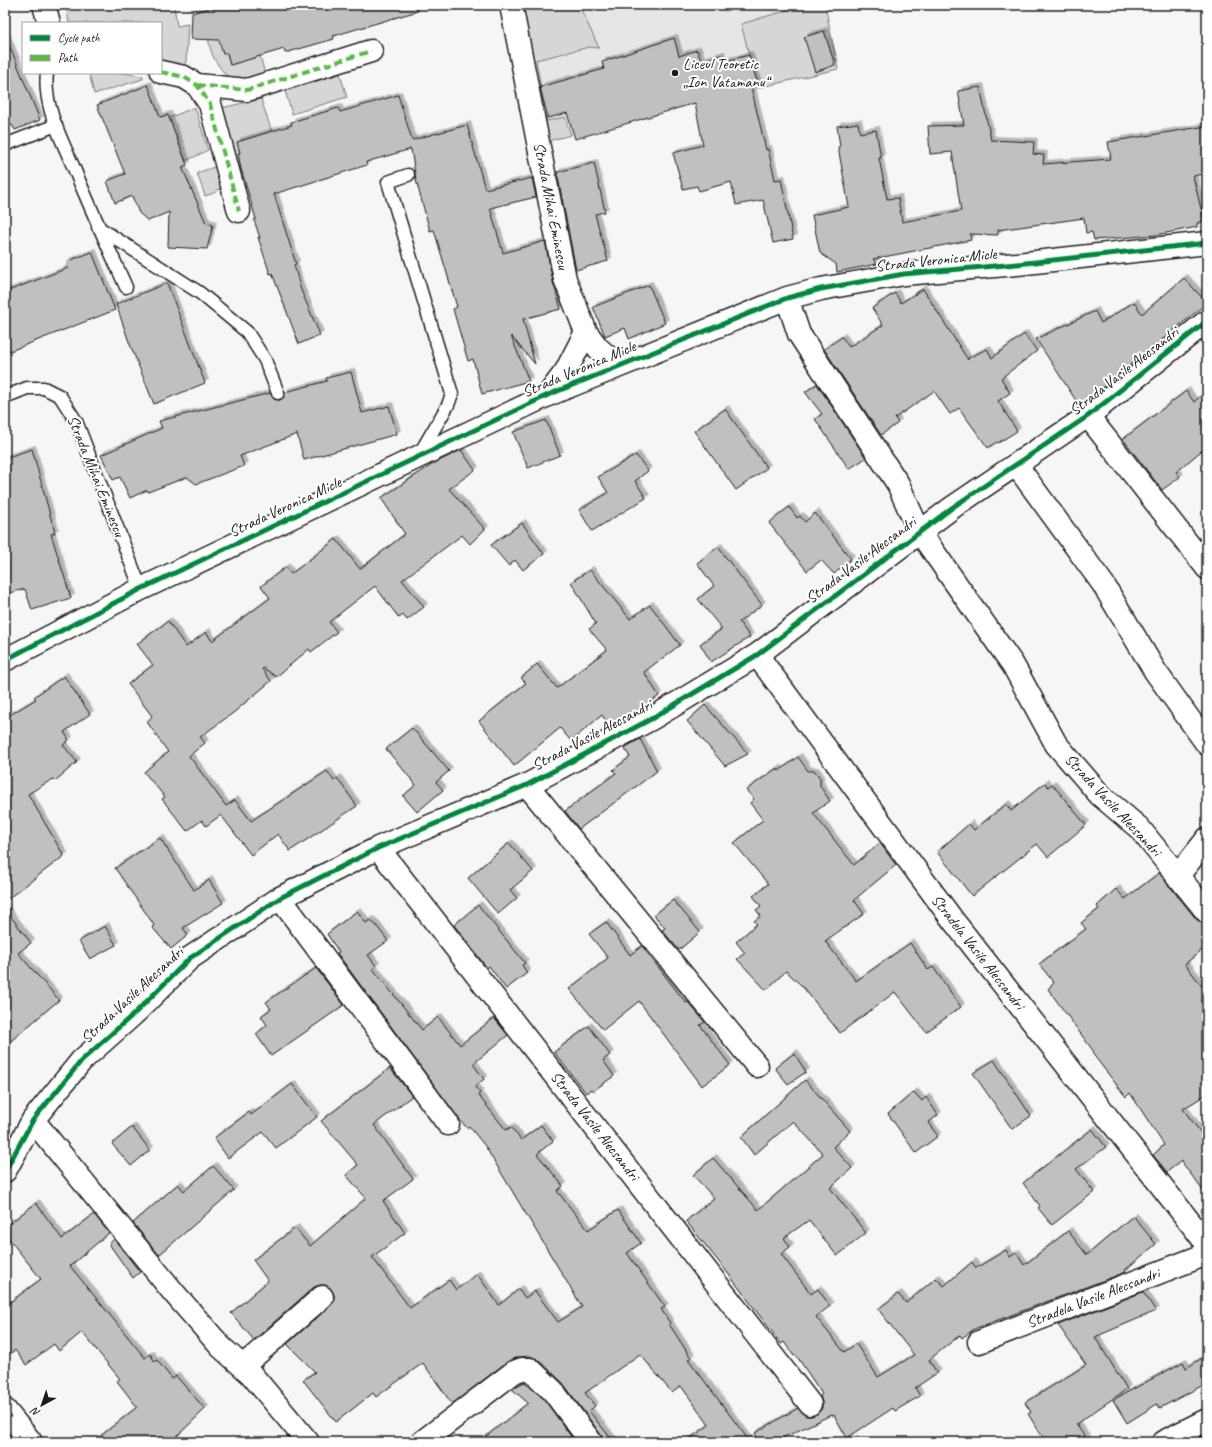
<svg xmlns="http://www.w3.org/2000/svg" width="1212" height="1447" font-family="Caveat,sans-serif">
<defs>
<filter id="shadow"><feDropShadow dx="3.5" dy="-3.5" stdDeviation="0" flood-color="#0004"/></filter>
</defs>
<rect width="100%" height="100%" fill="#f6f6f6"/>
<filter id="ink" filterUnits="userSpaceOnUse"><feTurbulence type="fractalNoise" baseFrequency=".025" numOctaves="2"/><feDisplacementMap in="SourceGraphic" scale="8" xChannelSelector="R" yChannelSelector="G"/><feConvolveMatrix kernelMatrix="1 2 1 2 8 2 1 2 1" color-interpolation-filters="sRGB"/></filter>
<g filter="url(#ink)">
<!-- built -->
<path fill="#e6e6e6" d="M515,5H825L838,69L548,141Z"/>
<!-- green -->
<path fill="#d6d6d6" stroke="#797979" d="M68,5H174L177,26L188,24L186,62L183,66L161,63V23H69L67,11Z
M515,5H579L599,48L589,47L536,60L547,121L565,117L571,135L548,141Z
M805,5H825L838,69L758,88L741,24Z
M207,15L219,40L223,54L227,53L230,65L260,56L265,74L253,79L228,77C208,56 208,43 207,15Z
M89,73H123L143,76V79L94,94Z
M340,74L347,97L292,114L285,91Z
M261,99L272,132L237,142L240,153L238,154L250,185L244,187L219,114L221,108Z
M195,107L208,150L186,161L169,118Z
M220,165L227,183L214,193L205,196L197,173Z"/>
<!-- building -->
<path fill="#c0c0c0" stroke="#1c1c1c" filter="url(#shadow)" d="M220,5H417L418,11L333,36L334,39L285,53L284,49L230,65L227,53L223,54L219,40L191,39L192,13Z
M824,31L835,65L815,72L804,37Z
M5,35L40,120L15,130L12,125L5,128Z
M674,38L679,56L697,50L701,61L721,55L723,62L749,55L758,85L751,87L766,150L768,149L775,180L781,179L793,239L773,243L763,200L736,205L731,182L699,191L697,186L683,189L673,153L703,145L695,103L575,139L567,113L548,118L540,87L604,69L602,62Z
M148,85L160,117L168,115L187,165L182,167L206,223L213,225L207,249L168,247L169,212L148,221L139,213L132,196L115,203L107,181L125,174L97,105Z
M980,87L991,140L1034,142L1033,154L1044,155L1043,164L1111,159L1108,142L1207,126V173L1193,176L1204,221L1197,223V227L1156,235L1094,240L1092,232L1086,233L1084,218L998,230V235L970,234L971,240L873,259L877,264L837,272L836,264L820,253L812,215L849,207L838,147L840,146L837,126L858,123L860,133L876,130L881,158H879L887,199L898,198L902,222L961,211L952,152L930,154L928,126L964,125L958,91Z
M398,95L412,140L467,125L485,189L532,178L536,197L490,208L503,253L545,241L553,282L561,309L523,319L535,364L511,336L529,381L482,394L473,359L468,361L453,309L457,307L434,230L430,231L416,180L411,149L366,162L367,165L274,194L296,264L294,265L301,290L320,335L299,344L272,273L270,274L258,237L260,238L254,220L256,219L241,169L238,153H240L237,142L292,125L291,122L338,108L340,112Z
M594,163L605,212L595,214L608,261L576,270L557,172Z
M92,252L115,310L5,353V292L68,268L66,262Z
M1184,278L1207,303L1096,393L1079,405L1036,339L1095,311L1101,323L1134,302L1142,314Z
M167,283L205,383L154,404L129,342L116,304Z
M649,285L665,323L629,339L625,328L605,336L593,307Z
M923,289L968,360V358L987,349L992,358L1024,334L1037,351L1001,378L1010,393L998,401L1017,431L998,443L997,442L988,448L959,408L950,414L934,391L895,418L898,423L881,435L824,349L842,337L849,347L883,325L872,308L895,293L901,303Z
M351,372L362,413L389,406L397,434L304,460L297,434L240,456L244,466L196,484L187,477L148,492L147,490L130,498L120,477L113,480L101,455L162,428L159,421L270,393L274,399L280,400L284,397L285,392L327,381L326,378Z
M817,384L866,458L849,469L815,419L822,414L805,392Z
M1207,390V446L1176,472L1180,477L1162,490L1123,439L1186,391L1194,402Z
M725,409L767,468L736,490L694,431Z
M546,420L560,455L528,468L513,432Z
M32,449L55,533L51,534L71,598L32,610L25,589L5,594V458Z
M461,450L475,470L449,489L485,529L470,544L462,535L402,580L424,607L407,620L403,615L399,618L375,586L329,622L337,632L311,652L309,649L276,677L264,668L262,669L271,681L233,713L200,737L205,743L189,756L226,806L235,800L251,821L327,771L334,781L337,778L357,806L290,851L278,834L251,855L221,815L206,826L202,820L187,831L162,799L165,797L144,772L168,752L147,722L152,716L128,684L153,665L137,644L168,621L186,647L206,632L212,641L270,598L261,586L286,567L291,574L336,539L360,569L405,534L381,498L433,464Z
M636,455L648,471L635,481L646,498L592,531L579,510L608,493L598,477Z
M789,507L797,518L800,516L805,522L815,513L851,559L834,574L821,560L807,571L769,523Z
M522,523L544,554L523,570L515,560L509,566L491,545Z
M718,547L762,605L739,622L750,637L711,662L700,644L722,629L698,599L714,586L697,563Z
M590,570L630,619L650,605L680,645L644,672L659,696L630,716L610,727L602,715L571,741L560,728L514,766L479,721L526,683L521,678L537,664L557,688L607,650L589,629L596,624L571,582Z
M64,676L90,714L64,732L69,740L63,745L77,762L55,781L53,779L28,794L64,856L5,901V718L36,699L34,697Z
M705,705L748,754L725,766L687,721Z
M412,728L449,771L436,782L443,790L417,812L403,796L416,785L386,749Z
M640,739L657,771L579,829L565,811L616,773L613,770L630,757L624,748Z
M798,757L808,771H815L820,778V786L830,801L813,813L854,865L880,843L896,865L854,900L864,914L825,941L856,981L910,943L928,970L933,967L961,1007L926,1032L895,992L840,1033L802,986L786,971L766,990L737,959L745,953L736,942L757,924L754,921L761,916L756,910L761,906L753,896L768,884L734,843L763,820L750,803L754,799L746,790L777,768L779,771Z
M1045,783L1048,787L1052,784L1086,825L1048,857L1037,844L972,896L937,852L969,824L974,830L1006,804L1011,811Z
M160,838L194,890L209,880L223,903L183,928L188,935L171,949L152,927L154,925L115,868Z
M509,843L533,871L510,890L517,898L498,914L468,878Z
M1159,873L1197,920L1207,924V946L1185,964L1207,993V1094L1183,1109L1207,1141V1196L1181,1161L1167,1172L1153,1155L1164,1145L1130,1093L1126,1097L1092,1053L1094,1052L1048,989L1054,983L1039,964L1086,929L1081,923L1099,909L1097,906L1116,889L1125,899Z
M673,900L700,932L679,950L662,930L665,928L654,915Z
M478,905L525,963L522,965L527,973L506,989L489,966L487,968L454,925Z
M5,909L31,943L18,953L59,1000L5,1046Z
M357,911L366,923L370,920L375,924L388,941L368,955L376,966L373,969L422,1030L438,1017L460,1045L494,1018L508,1035L473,1064L484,1079L475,1087L480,1093L478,1095L506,1130L511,1127L521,1140L541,1125L553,1141L537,1154L563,1186L557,1191L588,1230L618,1210L641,1243L627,1253L665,1307L661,1309L670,1323L669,1324L691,1358L688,1359L750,1442H685L709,1425L681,1386L672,1393L640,1354L585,1393L595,1406L589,1411L614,1442H603L601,1435L563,1383L539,1360L530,1356L518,1357L507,1362L452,1404L423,1363L376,1397L373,1393L336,1422L303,1380L315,1372L287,1344L330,1306L334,1301V1295L331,1289L326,1285H320L314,1287L254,1340L231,1313L268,1281L253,1260L295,1228L310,1246L366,1198L346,1175L358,1165L321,1121L390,1068L412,1096L374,1125L413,1179L383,1201L405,1233L372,1257L410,1308L449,1280L456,1290L477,1274L499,1305L519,1289L525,1298L535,1291L558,1322L582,1307L485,1146L469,1126L467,1128L459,1119L337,953L339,952L327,934Z
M606,922L630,955L642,946L686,1003L688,1002L705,1022L700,1025L730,1065L702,1086L639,1001L603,1030L569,989L608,958L589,934Z
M105,926L116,945L90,959L79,941Z
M316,968L344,1005L271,1056L256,1034L267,1025L261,1016L271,1009L266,1002Z
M589,1026L610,1055L603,1060L614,1076L593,1091L591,1089L586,1093L554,1052Z
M794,1053L806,1072L788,1084L775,1068Z
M994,1060L1031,1116L1012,1129L973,1073Z
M805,1080L850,1131L833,1147L852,1168L830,1188L866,1233L837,1256L809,1220L784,1238L790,1247L781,1254L811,1294L818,1289L830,1306L816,1317L844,1352L856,1344L878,1377L914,1355L878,1309L898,1294L906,1303L936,1278L944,1286L972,1262L976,1268L1006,1250L1010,1257L1016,1253L1024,1265L1068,1231L1087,1255L1133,1216L1156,1244L1125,1270L1126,1272L974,1329L962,1338L960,1335L929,1360L937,1373L915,1388L920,1396L895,1411L893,1408L847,1438L834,1415L832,1416L831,1415L774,1442H759L755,1433L798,1408L806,1416H811L817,1414L822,1408V1402L820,1396L822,1394L796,1355L794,1356L784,1342L781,1344L727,1272L686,1221L714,1198L693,1175L713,1158L758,1210L823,1154L793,1121L754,1155L741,1137Z
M292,1084L317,1117L276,1148L263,1132L228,1158L214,1138L249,1112L251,1115Z
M914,1092L922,1101L926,1097L938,1115L928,1123L938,1136L916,1153L888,1114Z
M132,1127L150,1150L131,1166L112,1144Z
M1092,1129L1106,1147L1076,1169L1094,1192L1052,1225L1038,1208L1040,1206L1023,1183Z
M213,1166L234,1190L159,1255L133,1223L178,1184L184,1191Z
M36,1203L62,1239L94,1214L109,1233L70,1266L145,1358L150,1354L155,1362L157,1360L172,1379L176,1376L205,1409L171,1442H93L137,1407L117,1381L120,1379L82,1332L59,1351L54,1344L26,1365L15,1350L5,1358V1306L41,1279L5,1234V1227Z
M114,1239L140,1272L133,1278L109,1244Z
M1143,1292L1156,1311L1095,1337L1127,1389L1076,1424L1088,1442H1046L1028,1414L1031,1412L1025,1403L1086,1365L1058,1325Z
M1207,1355V1383L1160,1408L1157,1404L1127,1423L1113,1400L1183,1362L1186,1368Z
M524,1382L544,1399L575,1442H479L528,1403L512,1389Z"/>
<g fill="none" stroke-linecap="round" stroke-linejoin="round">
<!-- lane casing -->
<g stroke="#1c1c1c" stroke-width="15">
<path id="lane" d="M47,73C43,105 61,138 73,166C90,207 108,247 126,287
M5,145L56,125
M408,175L388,182L452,394L448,405L420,453
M98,227L200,293L247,332L265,360L278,393
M5,397L27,388H44L60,396L76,421L141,589"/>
</g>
<!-- street casing -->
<g stroke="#1c1c1c" stroke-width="25">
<path id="street" d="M44,5L49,23
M511,5L565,279L586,332L566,371L548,395
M161,72L184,77L197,85L210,104L239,211
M197,85L247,90L371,51
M787,298L799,334L898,484L919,531L1013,665L1056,744L1100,795L1139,828L1207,912
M586,332L598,348L618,366
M1088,416L1207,568
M1017,466L1103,584L1155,671L1207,744
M757,655L952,919L1207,1244
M5,660L141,589L548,395L787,298L821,289L904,274L1017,264L1207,243
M527,785L757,1066
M378,848L810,1404
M1177,877L1207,839
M280,898L448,1124
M33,1120L174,1293L221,1347L251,1374L308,1442
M5,1171L33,1120L82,1060L136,1012L190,958L280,898L378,848L527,785L651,719L757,655L953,507L1088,416L1207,321
M979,1342L1207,1254
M243,1366L322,1297
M5,1410L31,1442
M422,1442L514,1372L522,1369H530L553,1391L591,1442
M1163,1442L1207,1420"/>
</g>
<!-- lane -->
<use href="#lane" stroke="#fff" stroke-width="12"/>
<!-- street -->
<use href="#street" stroke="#fff" stroke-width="22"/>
<!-- quiet -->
<path stroke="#58b947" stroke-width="4" stroke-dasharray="8 4" stroke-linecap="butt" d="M161,72L184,77L197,85L210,104L239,211
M197,85L247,90L371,51"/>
<!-- cycleway casing -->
<g stroke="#fff" stroke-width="8">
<path id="cycleway" d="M5,660L141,589L548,395L787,298L821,289L904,274L1017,264L1207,243
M5,1171L33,1120L82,1060L136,1012L190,958L280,898L378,848L527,785L651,719L757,655L953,507L1088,416L1207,321"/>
</g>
<!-- cycleway -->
<use href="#cycleway" stroke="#00873e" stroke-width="5"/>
</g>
</g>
<!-- markers -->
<circle fill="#1c1c1c" stroke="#fff" stroke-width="1.5" cx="675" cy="73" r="4"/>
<g text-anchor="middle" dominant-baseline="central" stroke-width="4" stroke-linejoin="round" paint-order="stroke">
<!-- poi labels -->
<g font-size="16" fill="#1c1c1c" stroke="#fff" text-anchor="start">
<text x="683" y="64">Liceul Teoretic<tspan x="683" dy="18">„Ion Vatamanu“</tspan></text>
</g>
<!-- street labels -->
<g font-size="16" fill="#1c1c1c" stroke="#fff">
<text transform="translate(551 206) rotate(79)">Strada Mihai Eminescu</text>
<text transform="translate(936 260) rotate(-6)">Strada Veronica Micle</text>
<text transform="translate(579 369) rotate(-23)">Strada Veronica Micle</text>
<text transform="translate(1124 371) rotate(-38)">Strada Vasile Alecsandri</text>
<text transform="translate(96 476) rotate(68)">Strada Mihai Eminescu</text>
<text transform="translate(285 507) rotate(-25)">Strada Veronica Micle</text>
<text transform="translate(861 560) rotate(-37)">Strada Vasile Alecsandri</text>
<text transform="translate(592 735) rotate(-28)">Strada Vasile Alecsandri</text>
<text transform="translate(1113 805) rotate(47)">Strada Vasile Alecsandri</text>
<text transform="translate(978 952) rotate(52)">Stradela Vasile Alecsandri</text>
<text transform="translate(132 995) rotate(-43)">Strada Vasile Alecsandri</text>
<text transform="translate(595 1126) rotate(52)">Strada Vasile Alecsandri</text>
<text transform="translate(1093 1298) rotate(-21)">Stradela Vasile Alecsandri</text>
</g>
</g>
<!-- margin -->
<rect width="1212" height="1447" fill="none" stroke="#fff" stroke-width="20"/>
<rect x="10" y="10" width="1192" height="1427" fill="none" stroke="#1c1c1c" stroke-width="1.5" filter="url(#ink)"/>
<!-- legend -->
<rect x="22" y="22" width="140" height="52" fill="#ffffff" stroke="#a4a4a4"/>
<rect x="30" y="35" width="20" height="6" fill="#00873e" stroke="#a4a4a4"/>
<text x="58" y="42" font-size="12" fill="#1c1c1c">Cycle path</text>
<rect x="30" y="55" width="20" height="6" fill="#58b947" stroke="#a4a4a4"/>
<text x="58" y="62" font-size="12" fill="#1c1c1c">Path</text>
<!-- north arrow -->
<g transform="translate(42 1405) rotate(220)" stroke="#ffffff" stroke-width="3" paint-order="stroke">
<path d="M0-3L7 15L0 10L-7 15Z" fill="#1c1c1c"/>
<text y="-6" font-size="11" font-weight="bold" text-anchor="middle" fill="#1c1c1c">N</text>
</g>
</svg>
